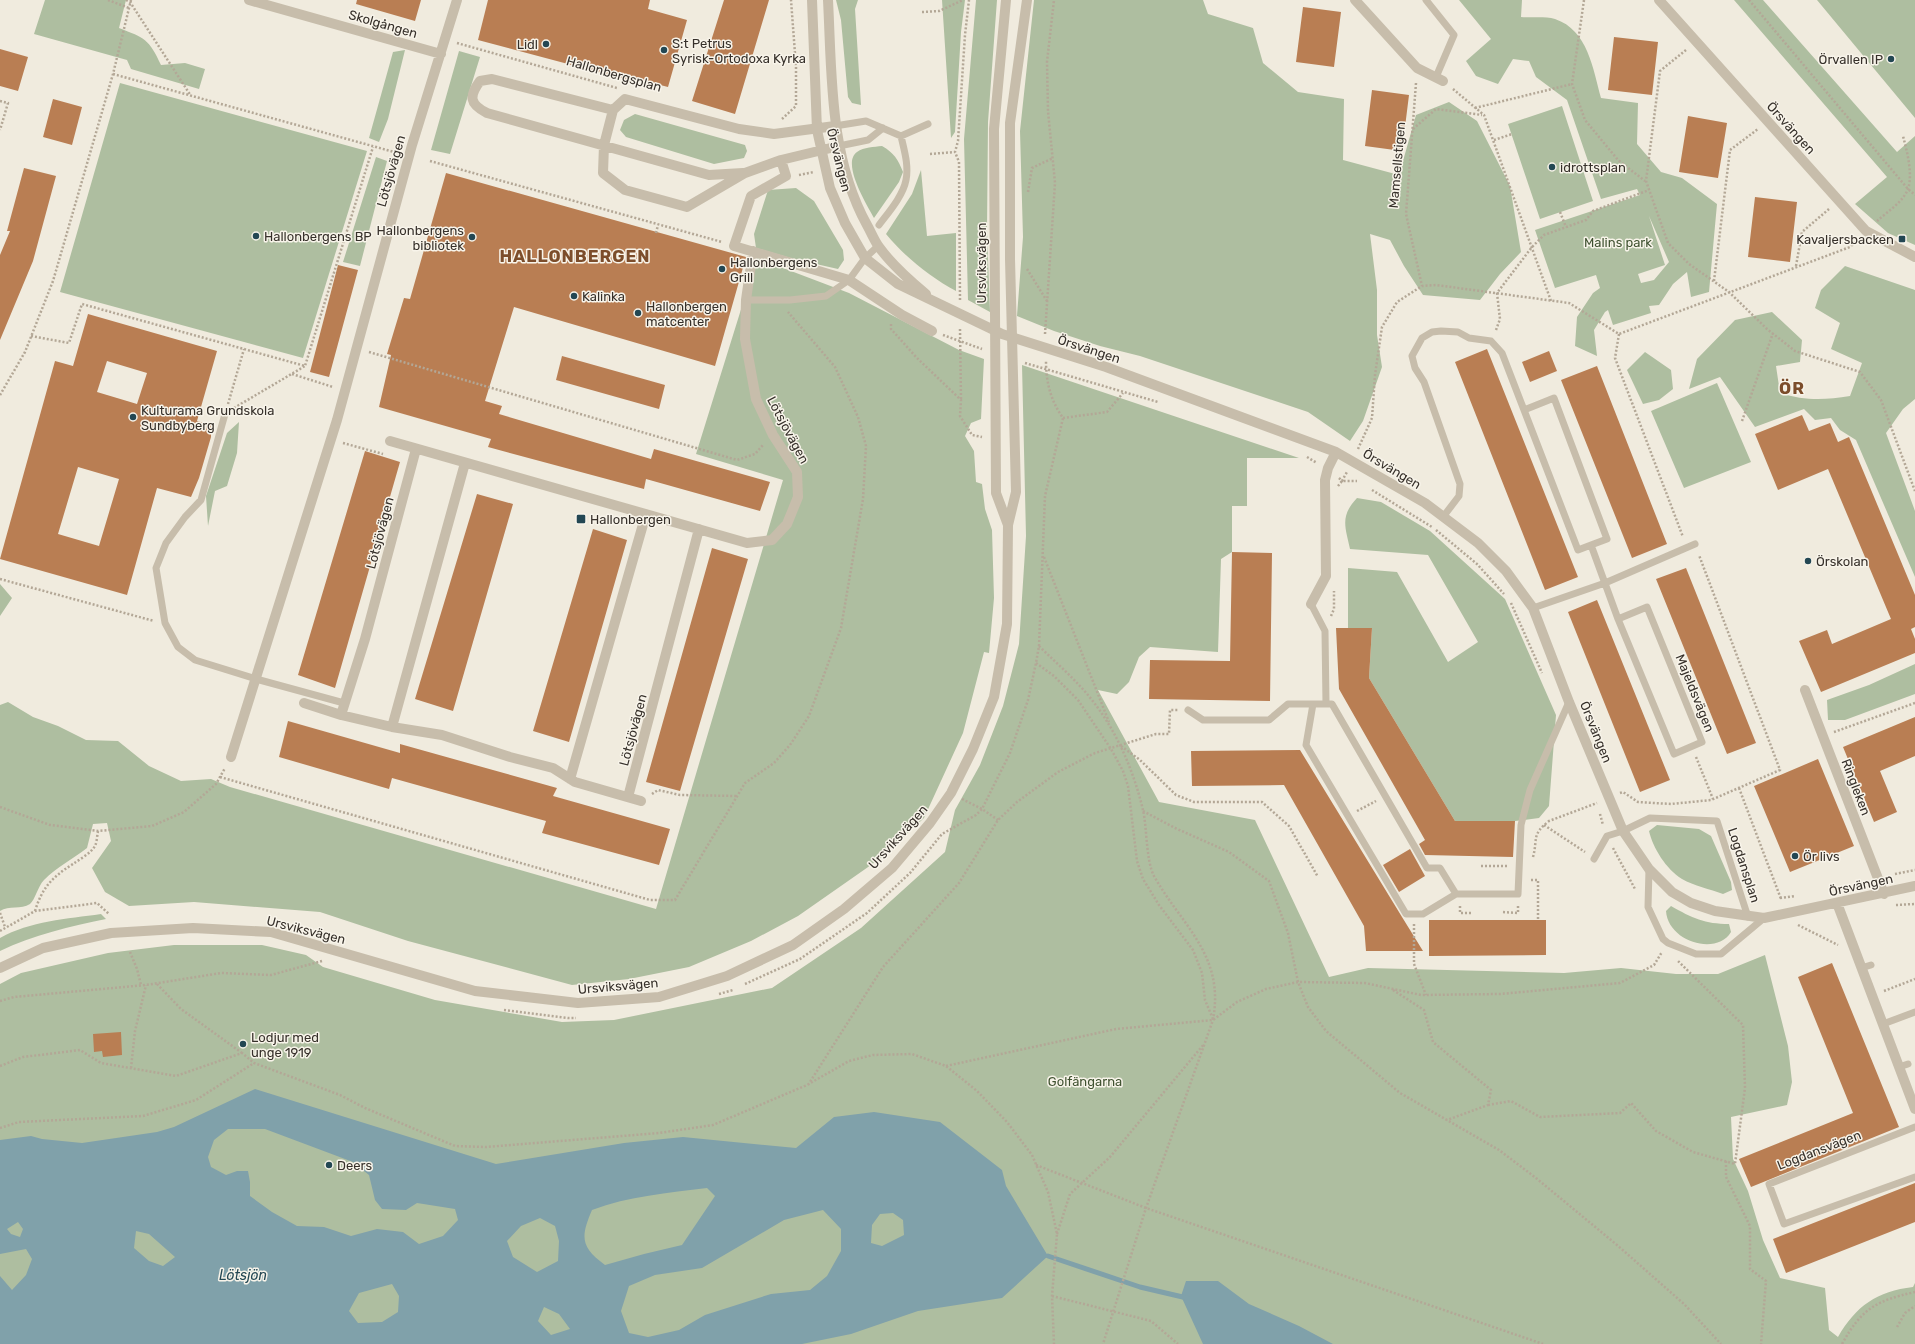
<svg xmlns="http://www.w3.org/2000/svg" width="1915" height="1344" font-family="Rubik,sans-serif">
<rect width="100%" height="100%" fill="#f0ebde"/>
<!-- green -->
<path fill="#aebea0" fill-rule="evenodd" d="M45,0H126L119,28C145,38 149,39 161,65L185,63L205,69L199,89L131,69L127,60L34,34Z
M836,0H858L855,9L861,105L852,103L848,97L841,20Z
M942,0H965L961,32L955,132L951,138Z
M976,0H997L988,122L987,230L990,312L968,300L964,139Z
M1034,0H1203L1208,14L1253,28L1263,63L1298,92L1344,99L1343,160L1399,175L1416,115L1449,102L1477,121L1510,186L1521,252L1500,274L1480,300L1423,295L1404,266L1390,240L1370,234L1377,290V335L1382,367L1363,421L1350,441L1308,412L1140,356L1100,346L1054,331L1017,316L1023,237L1020,131Z
M1459,0H1522L1521,17C1531,18 1545,16 1555,19C1588,30 1593,69 1601,98L1638,103L1637,144L1661,172L1682,178L1717,204L1709,292L1691,297L1687,272L1673,284L1659,305L1649,306L1651,313L1613,325L1608,310L1605,312L1594,330L1597,356L1575,346L1577,317L1593,293L1600,288L1596,275L1555,288L1535,230L1640,195L1637,189L1601,199L1567,100L1536,77L1529,61L1513,59L1498,84L1476,76L1466,61L1491,39ZM1649,216L1669,262L1654,280L1641,283L1638,274L1665,265Z
M1734,0H1763L1897,152L1915,136V245L1888,233L1855,204L1887,177Z
M1817,0H1915V118Z
M405,50L388,119L379,142L369,138L393,52Z
M459,51L480,57L450,154L431,150Z
M120,83L367,151L303,358L60,292Z
M1562,106L1593,201L1540,219L1508,124Z
M635,114L745,145L747,151L744,158L714,164L626,137L620,130L624,120Z
M882,146C894,153 898,159 903,172L899,182L874,218C867,205 841,163 857,152C864,147 874,147 882,146Z
M376,157L387,161L360,266L343,262Z
M921,170L927,236L956,233V291C930,277 905,257 886,234L912,194Z
M796,188L814,201L843,250L844,260L838,269L794,259L756,248L754,234L768,190Z
M757,258L849,293L959,350L984,359L981,419L971,423L965,436L974,451L976,482L982,484L985,509L992,530L994,598L989,653L984,652L963,733L924,818L881,858L798,916L751,941L689,967L629,979L572,985L408,941L320,912L194,902L129,906L105,892L92,868L111,841L107,823L93,824L87,848C73,859 57,867 44,880C38,886 35,900 30,904C21,910 9,905 0,911V705L8,702L33,717L58,726L86,740L118,741L149,766L181,781L211,779L230,787L656,909L783,480L696,454Z
M1845,266L1915,290V399L1903,409L1886,433L1915,511V577L1856,440L1840,430L1831,418L1815,420L1804,409L1755,427L1720,377L1689,389L1697,359L1735,320L1772,312L1802,340L1800,362L1776,366L1780,393C1805,401 1825,400 1850,396L1862,363L1831,349L1840,323L1815,308L1821,290Z
M1645,352L1671,370L1673,389L1659,400L1643,404L1627,370Z
M1022,365L1299,458H1247V506H1232V552L1221,559L1218,652L1150,647L1139,657L1129,682L1117,694L1098,690L1159,802L1255,820L1329,977L1368,968L1564,973L1621,968L1676,974H1718L1765,955L1788,1046L1792,1082L1787,1105L1731,1117L1733,1159L1748,1191L1763,1240L1780,1278L1825,1288L1829,1330L1838,1337C1856,1306 1877,1291 1913,1287L1915,1283V1344H0V984L21,973L108,953L174,945H262L306,955L323,967L435,1000L562,1022L614,1020L772,988L861,928L945,852L955,810L980,765L1003,706L1019,644L1026,536Z
M1717,383L1751,462L1684,488L1651,411Z
M239,422L237,453L227,486L215,491L208,526L206,496L227,433Z
M1357,498L1381,502L1430,531L1505,599L1556,715L1549,806L1539,818L1515,821H1455L1369,678L1372,628H1348V568L1397,572L1448,662L1478,642L1428,555L1350,549C1345,526 1340,516 1357,498Z
M0,584L12,598L0,616Z
M1915,664V694L1845,720H1828L1827,700L1869,685Z
M1657,825L1699,829L1711,836L1731,882L1732,890L1723,894C1710,889 1694,886 1682,879C1666,869 1653,848 1649,831Z
M1671,906C1692,918 1705,924 1729,924L1731,932C1717,956 1668,942 1666,911Z
M101,914L106,919C71,926 33,935 0,951V938C30,921 67,919 101,914Z"/>
<!-- water -->
<path fill="#80a1aa" fill-rule="evenodd" d="M255,1089L496,1164L624,1143L683,1137L796,1148L834,1117L874,1112L940,1122L1002,1170L1006,1186L1048,1256L1002,1298L918,1311L851,1334L802,1344H0V1276L12,1290L26,1275L32,1259L26,1249L0,1254V1140L31,1136L42,1139L82,1143L157,1132L174,1127ZM228,1129H265L353,1162L369,1175L375,1200L382,1209L406,1210L417,1203L455,1209L458,1220L443,1236L419,1244L403,1232L377,1229L351,1236L324,1227L297,1226L272,1212L250,1196V1182L248,1171H237L226,1175L211,1167L208,1157L214,1140ZM707,1188L715,1196L682,1245L644,1254L605,1265C581,1247 580,1238 592,1210C629,1196 668,1193 707,1188ZM823,1210L841,1229V1251L827,1276L810,1290L771,1294L705,1315L679,1330L648,1337L629,1333L621,1311L629,1286L655,1275L702,1268L784,1220ZM893,1213L903,1220L904,1235L882,1246L871,1243L872,1225L880,1214ZM540,1218L555,1226L559,1241L558,1261L537,1272L513,1257L507,1241L521,1226ZM18,1222L23,1229L20,1237L11,1234L7,1229ZM136,1231L149,1234L175,1257L163,1266L149,1261L134,1248ZM392,1284L399,1296L398,1312L382,1322L358,1323L349,1311L359,1293ZM544,1307L559,1314L570,1329L551,1335L538,1321Z
M1186,1281H1218L1249,1304L1299,1326L1333,1344H1203L1181,1296Z"/>
<g fill="none" stroke-linecap="round" stroke-linejoin="round">
<!-- stream -->
<path stroke="#80a1aa" stroke-width="5" d="M1048,1256L1140,1287L1187,1298"/>
</g>
<!-- building -->
<path fill="#b97e53" fill-rule="evenodd" d="M357,0H421L415,21L356,4Z
M488,0H650L648,9L687,20L668,87L629,77L628,80L478,40Z
M724,0H769L735,114L692,101Z
M1303,7L1341,12L1334,67L1296,62Z
M1614,37L1658,42L1652,95L1608,90Z
M0,49L28,57L18,91L0,86Z
M1372,90L1409,95L1402,151L1365,146Z
M53,99L82,107L72,145L43,137Z
M1688,116L1727,123L1718,178L1679,172Z
M24,168L56,176L33,261L0,340V255L10,231H7Z
M446,173L746,257L715,366L514,307L485,401L502,406L499,414L651,459L654,449L770,482L760,511L646,479L644,489L488,447L491,439L379,407L391,355L387,354L404,298L410,299Z
M1755,197L1797,202L1790,262L1748,257Z
M338,265L358,270L329,377L310,372Z
M88,314L217,351L197,421L211,425V437L199,478L191,497L157,488L127,595L0,559L55,361L73,366ZM107,361L147,373L137,404L97,392ZM78,467L119,479L99,546L58,534Z
M1487,349L1578,577L1545,590L1455,362Z
M1549,351L1557,371L1530,382L1522,362Z
M562,356L665,385L659,409L556,380Z
M1597,366L1667,544L1632,558L1561,380Z
M1802,415L1809,431L1830,423L1838,442L1849,437L1915,595V627L1911,629L1915,639V653L1821,692L1799,641L1827,630L1832,644L1891,619L1828,469L1778,490L1755,434Z
M365,451L400,462L335,688L298,675Z
M477,494L513,504L453,711L415,699Z
M593,529L627,540L569,742L533,731Z
M712,548L748,559L680,791L646,782Z
M1232,552L1272,553L1270,701L1149,699L1150,660L1230,661Z
M1686,568L1756,743L1727,754L1656,579Z
M1597,600L1670,780L1640,792L1568,612Z
M1336,628H1372L1369,678L1455,821H1515L1513,857L1425,855L1419,844L1425,840L1339,689Z
M1915,717V756L1880,771L1897,812L1874,822L1843,747Z
M288,721L400,753V744L557,788L553,796L670,829L659,865L542,833L546,821L392,778L389,789L279,757Z
M1300,750L1402,917L1423,951H1366L1364,926L1284,785L1192,786L1191,751Z
M1818,759L1854,846L1790,872L1754,786Z
M1410,849L1425,876L1399,892L1383,865Z
M1429,920H1546V955L1429,956Z
M1832,963L1899,1127L1751,1187L1739,1159L1853,1113L1798,977Z
M121,1032L122,1055L103,1057L102,1051L94,1052L93,1034Z
M1915,1183V1222L1786,1273L1773,1239Z"/>
<g fill="none" stroke-linecap="round" stroke-linejoin="round">
<!-- path -->
<path stroke="#b3a796" stroke-width="2.5" stroke-dasharray="2 2" stroke-linecap="butt" d="M108,0L129,8
M126,0L130,2L191,96
M1584,0L1572,84L1585,120L1618,160L1645,181
M1749,0L1908,189L1915,195
M922,12L939,11L963,0
M457,43L617,88
M1686,50L1660,71L1646,181L1668,243L1689,264L1729,292L1767,329L1795,351L1860,372L1881,400L1915,491
M113,74L394,152
M1416,83L1406,214L1422,286
M1453,89L1484,115L1551,301
M0,101L8,103L0,130
M1475,108L1572,84
M782,119L796,106V67L791,0
M1413,129L1436,109L1482,115
M1494,140L1512,134
M930,154L955,152
M430,161L722,242
M799,175L814,172
M1028,192L1032,168L1053,158
M1560,212L1566,227
M1877,221C1887,212 1903,202 1908,189C1913,174 1907,151 1903,136
M656,233L658,225
M1796,266L1802,232L1829,209
M1027,269L1047,301
M1714,281L1730,150L1758,129
M960,300L959,162L955,152L958,141L965,35L969,0
M891,324V329L917,358L961,400L960,416L972,435L982,437
M960,329L961,400
M1496,330L1500,319L1497,293L1532,247L1544,235L1586,220L1593,211L1649,190
M1045,334L1055,183L1048,111L1047,62L1054,0
M1619,334L1615,358L1683,537
M943,335L982,349
M31,336L69,343L82,304L305,366L373,147
M369,352L737,460L755,454L763,445
M1025,363L1158,402
M292,374L333,387
M0,395L25,352L53,281L113,74L131,0
M228,404L244,349
M234,408L305,366
M1063,418L1107,412L1123,393
M1742,421L1773,333
M343,443L383,454
M1358,449L1372,418L1375,375L1382,327L1397,302L1422,286L1436,285L1569,303L1619,334L1850,247L1857,240
M1307,457L1317,463
M1339,478L1342,481L1347,472
M1338,486L1342,481H1357
M1372,490L1432,527
M1436,530L1477,564L1504,594
M1044,557L1109,722
M0,579L154,621
M1511,603L1542,673
M1331,616L1334,609V591
M1039,646C1052,659 1066,671 1078,684C1111,718 1132,764 1143,810C1147,827 1146,861 1154,876C1182,926 1225,955 1213,1020L1146,1208L1103,1344
M1036,663L1054,676L1078,700L1111,749L1123,771L1128,786L1137,861L1143,879L1159,905L1193,950L1202,973L1205,1000L1213,1019
M1834,732L1915,703
M1121,746L1140,760L1176,795L1194,802H1262L1289,826L1318,877
M1696,757L1713,799
M220,777L650,900H675L745,783L774,763L790,745L809,716L841,628L863,499L866,446L858,417L835,367L788,312
M1739,788L1781,899
M1620,793L1623,792L1638,802L1671,804L1711,800L1780,770L1699,555
M652,794L658,790L680,795L737,796
M962,799L982,809L998,820
M0,807L50,825L98,831L152,826L184,812L216,784L225,768
M1143,811L1175,828L1229,852L1269,881L1288,933L1298,982L1308,1007L1326,1031L1400,1093L1499,1150L1536,1178L1617,1245L1684,1304L1721,1344
M1357,811L1376,801
M1600,814L1603,825
M1544,825L1585,852
M1613,848L1635,889
M1533,857C1538,839 1531,835 1549,821L1597,803
M1481,866H1508
M1895,874L1915,870
M1531,880H1538V920
M1780,898L1795,896
M1896,905L1915,904
M1460,906V913H1472
M35,911C42,888 52,877 73,864C80,859 90,854 95,846C97,842 97,836 98,831
M1503,912L1518,913V905
M0,913L5,927
M1414,924V964L1426,995
M1798,925L1838,945
M0,931L35,911L97,903L109,914
M130,952L137,969L141,985
M157,984L181,1009L242,1053
M745,984L800,959L867,913L910,873L942,834L976,815L982,809L1010,753L1028,700L1036,663L1039,646L1045,496L1063,418C1051,401 1046,383 1046,361
M1393,990L1424,1010L1433,1042L1491,1090L1488,1105L1447,1120
M1884,991L1915,979
M719,994L733,990
M0,1001L14,997L146,985L221,973L271,975L322,961
M504,1010L568,1018H576
M0,1066L23,1057L80,1050L101,1063L176,1076L242,1053L254,1063L340,1095L365,1108L455,1146L486,1147L659,1133L713,1125L807,1085L849,1061L873,1055L912,1054L946,1066L977,1091L1007,1122L1032,1155L1048,1192L1057,1234L1052,1296L1054,1344
M946,1066L1116,1029L1213,1020L1237,1002L1266,989L1298,982L1365,983L1421,995L1500,994L1620,983L1654,965L1662,952
M131,1068L135,1031L146,985
M808,1085L883,967L959,883L998,820L1017,802L1058,772L1095,753L1156,734H1169L1170,710H1178
M1488,1105L1511,1101L1540,1117L1620,1113L1631,1103L1656,1131L1693,1152L1735,1164L1745,1088L1743,1025L1677,960
M0,1128L19,1122L143,1116L196,1100L254,1063
M1726,1161V1177L1750,1226V1269L1766,1281L1761,1344
M1036,1165L1146,1208L1543,1344
M1057,1234L1070,1194L1110,1157L1204,1044
M1052,1296L1151,1321L1178,1344
M1897,1327L1905,1313L1915,1306
M1842,1344C1862,1308 1876,1301 1915,1292"/>
<!-- service -->
<path stroke="#c7bdab" stroke-width="7" d="M1426,0L1454,35L1436,77
M835,126L866,121L901,136L928,124
M839,146L868,140L883,128
M879,225C888,213 903,196 906,180C909,165 904,150 901,136
M746,300H790L826,296L849,280L865,258L878,246
M1524,410L1554,398L1607,539L1591,545
M225,414L201,500L185,517L166,543L156,568L165,623L178,647L195,660L256,679L344,703
M1443,517L1459,496L1460,484L1424,382L1415,368L1412,356L1422,338L1432,332L1441,331L1458,332L1469,338L1491,341L1502,353L1578,550L1591,545L1618,619L1674,754L1702,742L1647,607L1618,619
M1533,608L1605,583L1695,544
M1313,704L1306,745L1406,914H1423L1456,894H1518L1521,825L1530,790L1569,702
M1326,704H1332L1427,868H1440L1456,894
M1188,710L1203,720H1269L1288,704H1326L1325,631L1311,604
M1594,859L1607,836L1623,831L1650,818L1717,821L1748,917
M1649,869L1648,907L1663,939L1668,943L1696,954H1721L1764,918
M1861,968L1871,965
M1883,1024L1915,1012
M1899,1067L1908,1064
M1915,1127L1769,1184L1784,1224L1915,1177"/>
<!-- minor -->
<path stroke="#c7bdab" stroke-width="10" d="M249,0L441,54
M812,0L817,130L830,188L845,223L865,258L898,284L1002,334L1106,367L1336,452L1425,503L1478,543L1506,571L1533,608L1569,702L1623,831L1649,869L1672,892L1691,903L1715,911L1764,918L1915,886
M828,0C832,76 829,156 867,225C871,232 874,240 879,247C892,265 909,280 926,294
M1355,0L1417,68L1443,81
M1659,0L1866,231L1915,257
M613,110L492,79L480,81C469,96 469,104 487,113L709,175L743,173
M835,126L774,134L739,129L625,99L613,110L604,145L603,173L625,190L687,207L745,173L781,160L839,146
M781,160L786,176L751,196L734,246L849,280L902,315L932,331
M390,441L747,543L772,540L787,524L798,497L797,472L773,435L756,399L745,339L746,300L753,251
M1311,604L1326,576L1325,480L1328,468L1336,452
M1805,690L1884,894
M304,703L341,715L392,727L442,735L510,757L553,768L575,782L641,801
M341,715L365,639L416,449
M392,727L465,463
M231,757L337,420L412,145L457,0
M570,779L646,514
M628,797L699,529
M1837,903L1915,1109"/>
<!-- tertiary -->
<path stroke="#c7bdab" stroke-width="10" d="M1006,0L994,129L996,493L1008,525
M0,968L43,948L111,933L193,928L271,932L475,991L578,1003L659,997L727,976L793,945L844,909L892,868L930,823L951,793L973,749L994,697L1007,624L1008,525L1016,492L1010,259V123L1027,0"/>
</g>
<!-- markers -->
<g fill="#234753" stroke="#f8f4ea" stroke-width="1.5">
<circle cx="546" cy="44" r="4"/>
<circle cx="664" cy="50" r="4"/>
<circle cx="1891" cy="59" r="4"/>
<circle cx="1552" cy="167" r="4"/>
<circle cx="256" cy="236" r="4"/>
<circle cx="472" cy="237" r="4"/>
<rect x="1898" y="235" width="8" height="8" rx="2"/>
<circle cx="722" cy="269" r="4"/>
<circle cx="574" cy="296" r="4"/>
<circle cx="638" cy="313" r="4"/>
<circle cx="133" cy="417" r="4"/>
<rect x="576" y="514" width="10" height="10" rx="2"/>
<circle cx="1808" cy="561" r="4"/>
<circle cx="1795" cy="856" r="4"/>
<circle cx="243" cy="1044" r="4"/>
<circle cx="329" cy="1165" r="4"/>
</g>
<g text-anchor="middle" dominant-baseline="central" stroke-width="3" stroke-linejoin="round" paint-order="stroke">
<!-- street labels -->
<g font-size="13" fill="#36302a" stroke="#f8f4ea">
<text transform="translate(383 24) rotate(16)">Skolgången</text>
<text transform="translate(614 74) rotate(16)">Hallonbergsplan</text>
<text transform="translate(1791 128) rotate(48)">Örsvängen</text>
<text transform="translate(839 160) rotate(76)">Örsvängen</text>
<text transform="translate(1397 165) rotate(-85)">Mamsellstigen</text>
<text transform="translate(391 171) rotate(-74)">Lötsjövägen</text>
<text transform="translate(981 263) rotate(-90)">Ursviksvägen</text>
<text transform="translate(1089 349) rotate(18)">Örsvängen</text>
<text transform="translate(788 430) rotate(62)">Lötsjövägen</text>
<text transform="translate(1392 469) rotate(31)">Örsvängen</text>
<text transform="translate(380 533) rotate(-75)">Lötsjövägen</text>
<text transform="translate(1695 693) rotate(68)">Majeldsvägen</text>
<text transform="translate(633 730) rotate(-75)">Lötsjövägen</text>
<text transform="translate(1596 732) rotate(68)">Örsvängen</text>
<text transform="translate(1856 787) rotate(69)">Ringleken</text>
<text transform="translate(898 837) rotate(-48)">Ursviksvägen</text>
<text transform="translate(1744 865) rotate(72)">Logdansplan</text>
<text transform="translate(1861 885) rotate(-12)">Örsvängen</text>
<text transform="translate(306 930) rotate(14)">Ursviksvägen</text>
<text transform="translate(618 986) rotate(-5)">Ursviksvägen</text>
<text transform="translate(1819 1150) rotate(-21)">Logdansvägen</text>
</g>
<!-- poi labels -->
<g font-size="13" fill="#36302a" stroke="#f8f4ea" text-anchor="start">
<text x="672" y="43">S:t Petrus<tspan x="672" dy="15">Syrisk-Ortodoxa Kyrka</tspan></text>
<text x="538" y="44" text-anchor="end">Lidl</text>
<text x="1883" y="59" text-anchor="end">Örvallen IP</text>
<text x="1560" y="167">idrottsplan</text>
<text x="464" y="230" text-anchor="end">Hallonbergens<tspan x="464" dy="15">bibliotek</tspan></text>
<text x="264" y="236">Hallonbergens BP</text>
<text x="1894" y="239" text-anchor="end">Kavaljersbacken</text>
<text x="730" y="262">Hallonbergens<tspan x="730" dy="15">Grill</tspan></text>
<text x="582" y="296">Kalinka</text>
<text x="646" y="306">Hallonbergen<tspan x="646" dy="15">matcenter</tspan></text>
<text x="141" y="410">Kulturama Grundskola<tspan x="141" dy="15">Sundbyberg</tspan></text>
<text x="590" y="519">Hallonbergen</text>
<text x="1816" y="561">Örskolan</text>
<text x="1803" y="856">Ör livs</text>
<text x="251" y="1037">Lodjur med<tspan x="251" dy="15">unge 1919</tspan></text>
<text x="337" y="1165">Deers</text>
</g>
<!-- park labels -->
<g font-size="13" fill="#3f5130" stroke="#f8f4ea">
<text x="1618" y="242">Malins park</text>
<text x="1085" y="1081">Golfängarna</text>
</g>
<!-- water labels -->
<g font-size="14" font-style="italic" fill="#234753" stroke="#f8f4ea">
<text x="243" y="1275">Lötsjön</text>
</g>
<!-- district labels -->
<g font-size="17" font-weight="bold" letter-spacing="1" fill="#7c4d2b" stroke="#f8f4ea">
<text x="575" y="256">HALLONBERGEN</text>
<text x="1792" y="388">ÖR</text>
</g>
</g>
</svg>
